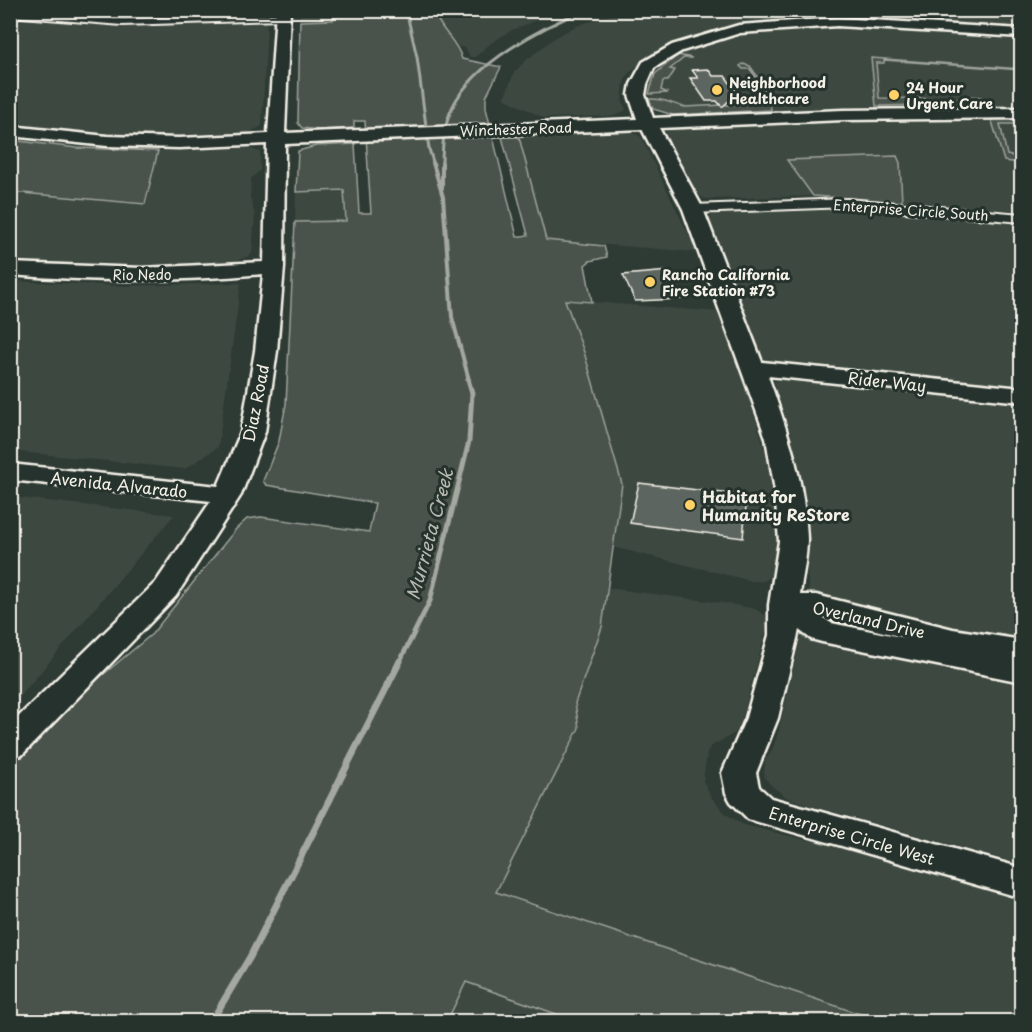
<svg xmlns="http://www.w3.org/2000/svg" width="1032" height="1032" font-family="'Playpen Sans',sans-serif">
<rect width="100%" height="100%" fill="#2e3b34"/>
<filter id="ink" filterUnits="userSpaceOnUse"><feTurbulence type="fractalNoise" baseFrequency=".0167" numOctaves="2"/><feDisplacementMap in="SourceGraphic" scale="12" xChannelSelector="R" yChannelSelector="G"/><feConvolveMatrix kernelMatrix="1 2 1 2 8 2 1 2 1" color-interpolation-filters="sRGB"/></filter>
<g filter="url(#ink)">
<!-- built -->
<path fill="#3c4841" d="M27,11H270L260,14L146,17L91,16Z
M300,11H333V20L300,21Z
M434,11H559L512,30L491,43L475,57H470L465,47H459L437,21Z
M624,11H1021V30L826,19L748,24L681,40L644,60L629,73L624,82L622,100L626,110L614,116L544,118L504,98L514,73L524,62L553,39L576,26Z
M10,17L124,25L252,21L267,23L262,126L248,133L140,136L82,133L11,123Z
M825,25L1021,36V106L902,105L668,115L653,109L648,90L655,74L671,59L689,49L742,34L772,29Z
M905,118L1021,120V211L902,202L900,163L788,160L813,196L705,199L696,193L666,134V132L675,128Z
M619,131L632,132L641,137L697,252L546,240L519,137Z
M247,148L260,152V170L251,179L250,197L255,215L252,253L249,256L235,261L164,266H78L11,260L10,192L145,204L158,151Z
M344,190L346,221L295,222L296,192Z
M824,209H862L1021,224V384L995,386L888,373L779,364L766,360L761,354L709,219L712,215L720,213Z
M11,281L124,286L241,283L218,447L185,469L11,451Z
M565,300L719,312L739,364L766,454L774,501L777,545L771,576L764,581H752L613,547L622,484L584,352Z
M790,378L1021,402V651L809,596L805,534L799,473L791,434L774,382Z
M11,497L174,515L11,707L10,497Z
M607,588L730,604L755,609L765,615L768,623L741,722L735,733L710,747L707,753L703,781L712,798L726,814L744,825L806,840L830,843L1021,899V1021H881L496,892L579,728L575,703L602,627Z
M806,626L1021,678V864L809,805L786,797L772,786L764,777L765,761L772,751L779,730L802,632Z
M466,982L576,1021L447,1022Z"/>
<!-- green -->
<path fill="#48524c" stroke="#9ea29a" stroke-width="1.5" d="M333,11H434C439,30 457,40 462,59L501,67L486,97V108L517,237L528,235L502,137H519L546,240L604,246L607,257L590,261L585,265L592,302L565,300L584,352L622,484L602,627L575,703L579,728L496,892L881,1021H576L466,982L447,1021H11L10,755L39,728L152,634L236,529L247,519L261,517L369,532L375,503L266,485L263,481L279,441L286,404L295,222L346,221L344,190L296,192L298,151L316,146L355,144L359,213H371L365,121H354V128L319,130L302,128L298,123L300,21L333,20Z
M678,55L692,58H684L670,69L675,70L668,81H663L661,90L668,93L649,94L655,74Z
M871,58L1021,69V70L884,60V63H876L879,98L961,99L963,96L981,97L985,104L876,106Z
M743,64L750,66L773,98L770,103L771,110L673,115L653,109L649,99C664,98 671,104 685,107L763,103V98L770,97L750,69H743L740,66Z
M991,118L1021,120V124H1000L1007,155L1021,158V163L1004,161Z
M10,140L77,148L158,151L145,204L11,192Z
M897,156L900,163L902,202L813,196L787,160Z"/>
<g fill="none" stroke-linecap="round" stroke-linejoin="round">
<!-- stream-far3 -->
<path stroke="#a4a8a0" stroke-width="3" d="M406,10L417,57L429,149L434,165
M442,165C442,145 444,124 453,106C474,63 542,27 585,10"/>
<!-- stream-far2 -->
<path stroke="#a4a8a0" stroke-width="4" d="M433,163L443,197L452,317L469,380
M442,188V163"/>
<!-- stream-far1 -->
<path stroke="#a4a8a0" stroke-width="5" d="M399,663L430,601L469,441L472,393L468,379"/>
<!-- stream -->
<path stroke="#a4a8a0" stroke-width="7" d="M211,1022L250,957L400,661"/>
</g>
<!-- building -->
<path fill="#5c655e" stroke="#f4f1e8" stroke-width="1.5" d="M708,69L713,76H725L742,99L730,100L722,107L717,101H706L690,78H698L692,70Z
M669,271L681,299L635,301L623,275Z
M639,483L747,496L743,538L630,523Z"/>
<g fill="none" stroke-linecap="round" stroke-linejoin="round">
<!-- street casing -->
<g stroke="#f4f1e8" stroke-width="4">
<path id="street" d="M10,10L122,19L281,14L286,17L281,20L122,25L10,16Z
M847,199L1022,214V222L847,207L693,213L686,209L693,205Z"/>
</g>
<!-- secondary casing -->
<g stroke="#f4f1e8" stroke-width="5">
<path id="secondary" d="M276,10H290L285,133L637,119L629,95L631,84L643,62L672,45L739,25L837,18L1022,29V37L837,26L740,33L682,51L654,68L647,84L645,95L653,118L843,110L1022,108V118L843,120L659,128L703,209L762,362L1022,388V402L768,376C787,429 805,483 807,539C807,558 802,577 800,595H816L953,629L1022,640V682L822,642L811,639L799,630L778,718L756,773L759,787L771,798L1022,868V898L748,819L731,802L726,793L722,773L746,718L769,635V605L779,541L775,491L766,438L683,209L642,129L285,144L284,267L277,351L265,432L241,495L176,596L22,755L10,758V725L156,582L211,501L10,480V464L218,486L241,432L255,351L263,274C179,282 95,282 10,275V263L142,268L264,262L267,144L179,148L107,146L10,136V126L107,136L179,138L268,134ZM820,616L911,639L831,623Z"/>
</g>
<!-- street -->
<use href="#street" fill="#26332d" fill-rule="evenodd"/>
<!-- secondary -->
<use href="#secondary" fill="#26332d" fill-rule="evenodd"/>
</g>
</g>
<!-- markers -->
<g fill="#ffd166" stroke="#26332d" stroke-width="2">
<circle cx="717" cy="90" r="6"/>
<circle cx="894" cy="95" r="6"/>
<circle cx="650" cy="282" r="6"/>
<circle cx="690" cy="505" r="6"/>
</g>
<g text-anchor="middle" dominant-baseline="central" stroke-width="6" stroke-linejoin="round" paint-order="stroke">
<!-- far-poi labels -->
<g font-size="14" font-weight="bold" fill="#f4f1e8" stroke="#26332d" text-anchor="start">
<text x="729" y="82">Neighborhood<tspan x="729" dy="16">Healthcare</tspan></text>
<text x="906" y="87">24 Hour<tspan x="906" dy="16">Urgent Care</tspan></text>
<text x="662" y="274">Rancho California<tspan x="662" dy="16">Fire Station #73</tspan></text>
</g>
<!-- far-street labels -->
<g font-size="14" fill="#f4f1e8" stroke="#26332d">
<text transform="translate(516 129) rotate(-2)">Winchester Road</text>
<text transform="translate(911 210) rotate(4)">Enterprise Circle South</text>
<text x="142" y="274">Rio Nedo</text>
</g>
<!-- street labels -->
<g font-size="16" fill="#f4f1e8" stroke="#26332d">
<text transform="translate(887 381) rotate(6)">Rider Way</text>
<text transform="translate(255 403) rotate(-79)">Diaz Road</text>
<text transform="translate(119 484) rotate(6)">Avenida Alvarado</text>
<text transform="translate(869 619) rotate(13)">Overland Drive</text>
<text transform="translate(852 835) rotate(16)">Enterprise Circle West</text>
</g>
<!-- poi labels -->
<g font-size="16" font-weight="bold" fill="#f4f1e8" stroke="#26332d" text-anchor="start">
<text x="702" y="496">Habitat for<tspan x="702" dy="18">Humanity ReStore</tspan></text>
</g>
<!-- water labels -->
<g font-size="18" font-style="italic" fill="#b8bab2" stroke="#26332d">
<text transform="translate(429 534) rotate(-75)">Murrieta Creek</text>
</g>
</g>
<!-- margin -->
<rect width="1032" height="1032" fill="none" stroke="#26332d" stroke-width="36"/>
<rect x="18" y="18" width="996" height="996" fill="none" stroke="#f4f1e8" stroke-width="2" filter="url(#ink)"/>
</svg>
